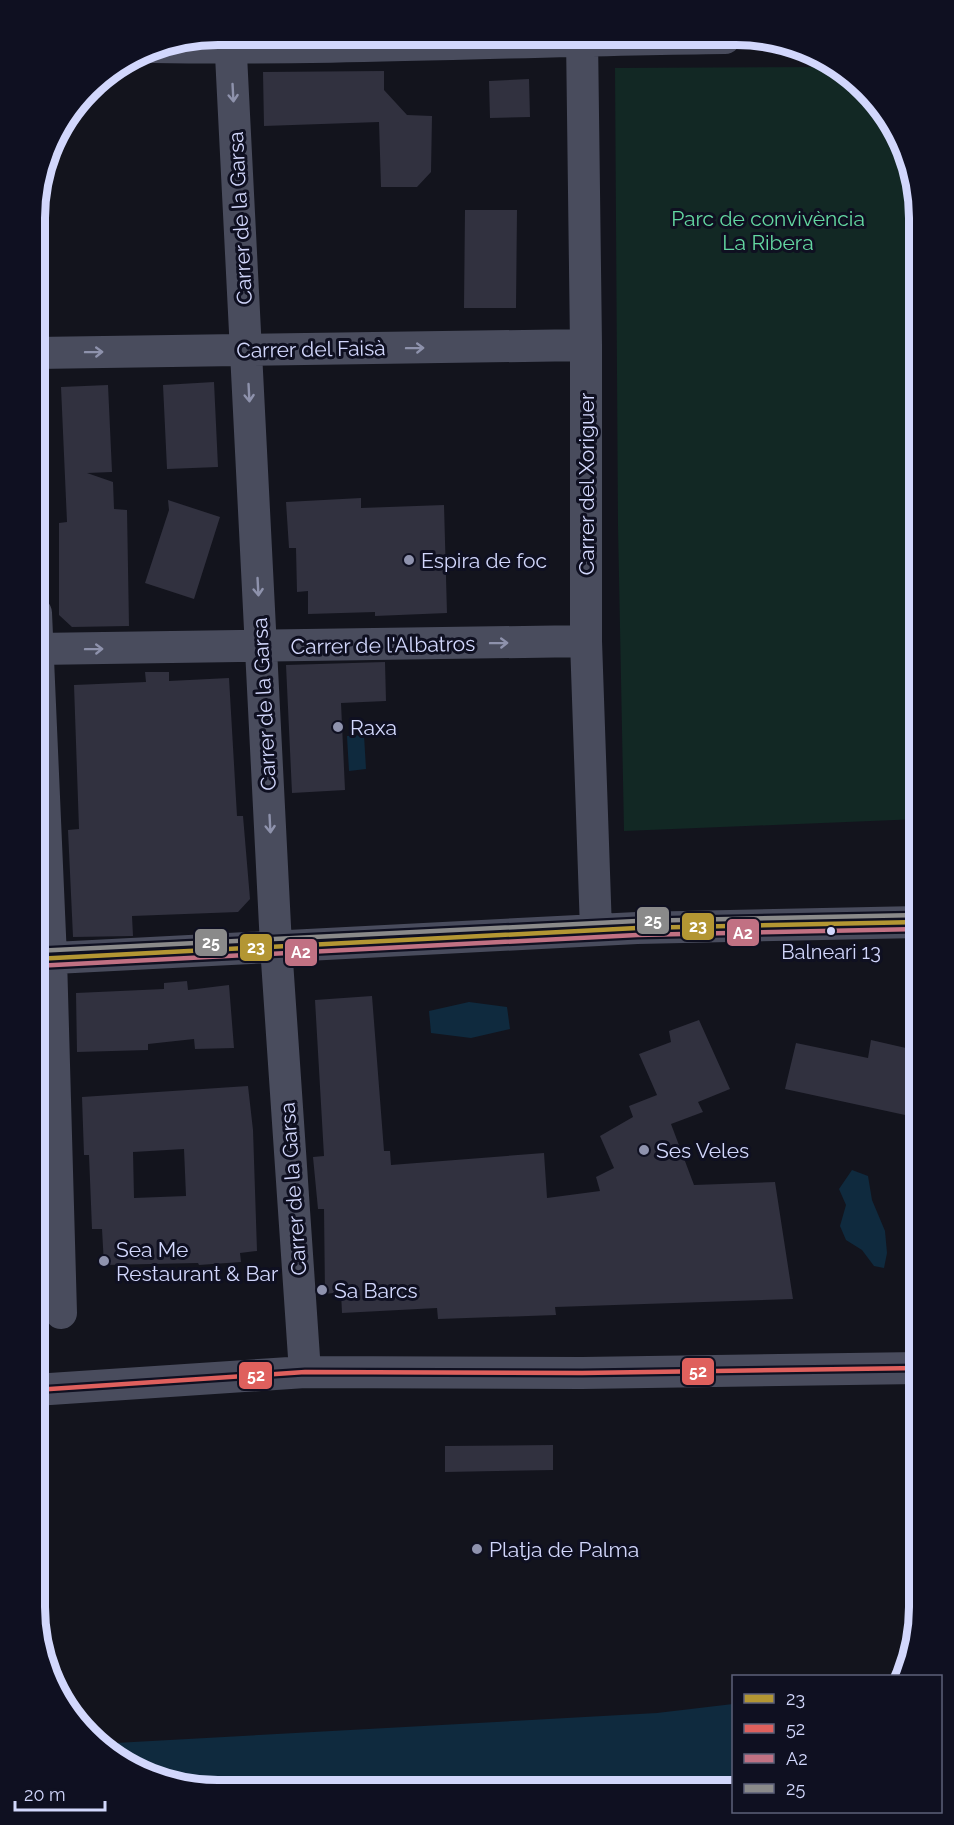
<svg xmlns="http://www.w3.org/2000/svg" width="954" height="1825" font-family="Raleway,sans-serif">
<rect width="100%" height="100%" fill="#13141d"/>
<!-- green -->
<path fill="#122824" d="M831,67L857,80L910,159L919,218V819L624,831L618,526L615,68Z
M40,991L49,1324L35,1326V992Z"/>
<!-- water -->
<path fill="#0f2a3e" d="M364,735L366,769L349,771L347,736Z
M469,1002L507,1007L510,1029L471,1038L431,1033L429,1011Z
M852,1170L868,1176L872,1200L885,1231L887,1253L884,1268L874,1266L862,1250L846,1240L840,1226L846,1205L839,1189Z
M733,1704V1790L194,1789L147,1776L97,1744L657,1713Z"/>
<!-- building -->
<path fill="#31313f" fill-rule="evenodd" d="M384,71V90L407,115L432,116L431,172L417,187H381L379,122L264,126L263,72Z
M529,79L530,117L490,118L489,81Z
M465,210H517L516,308H464Z
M214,382L218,467L167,469L163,385Z
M108,385L112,472L87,473L113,482L114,509L127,510L129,626L72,627L59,615V523L67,522L61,387Z
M361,498V508L444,505L447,613L375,616V612L308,614V591L297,592L296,548H289L286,502Z
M168,500L220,517L194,599L145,583L169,510Z
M385,662L386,701L341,703L345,790L292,793L286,665Z
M145,672H169V681L229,678L237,816H243L250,899L238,912L132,916L133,936L73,937L68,830L79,829L74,685L146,682Z
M187,981L188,990L229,985L234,1048L195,1049L194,1039L148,1044V1050L77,1052L76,993L164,989V983Z
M372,996L384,1151H390L391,1165L544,1153L547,1198L600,1191L596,1177L614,1168L600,1136L633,1117L629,1106L657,1095L639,1054L671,1042L669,1031L699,1020L730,1089L698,1102L703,1112L671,1124L694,1185L775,1182L793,1299L555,1307L556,1315L438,1319L437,1308L342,1313L341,1292L325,1294L324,1209H318L313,1157L324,1156L315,1000Z
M871,1040L919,1051V1118L785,1089L796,1043L868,1058Z
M248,1086L253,1130L257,1251L240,1253L241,1262L199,1265L198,1263L104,1265L102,1229H92L89,1155H84L82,1097ZM184,1149L186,1196L134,1198L133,1152Z
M553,1445V1470L445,1472V1446Z"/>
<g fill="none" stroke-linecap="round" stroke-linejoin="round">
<!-- minor -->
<path stroke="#494c5d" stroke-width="32" d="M230,35L276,946L305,1372
M582,37L586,345V641L596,930
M153,47C344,50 535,40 725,38
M36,353L586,345
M36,613L51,958L61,1313
M36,649L586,641
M35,959L637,928L919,922
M35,1390L305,1372L582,1373L919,1368"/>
<!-- bus-1 casing -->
<g stroke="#0f1021" stroke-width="9">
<path id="bus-1" d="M35,959L637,928L919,922"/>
</g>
<!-- bus-2 casing -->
<g stroke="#0f1021" stroke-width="9">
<path id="bus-2" d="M35,1390L305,1372L582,1373L919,1368"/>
</g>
<!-- bus-3 casing -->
<g stroke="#0f1021" stroke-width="9">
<path id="bus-3" d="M35,966L637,935L919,929"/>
</g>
<!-- bus-4 casing -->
<g stroke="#0f1021" stroke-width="9">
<path id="bus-4" d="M35,951L637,921L919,915"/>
</g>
<!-- bus-1 -->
<use href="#bus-1" stroke="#b39633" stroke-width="4.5"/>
<!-- bus-2 -->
<use href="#bus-2" stroke="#df605d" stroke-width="4.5"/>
<!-- bus-3 -->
<use href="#bus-3" stroke="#c17183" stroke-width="4.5"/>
<!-- bus-4 -->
<use href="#bus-4" stroke="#8a8a8a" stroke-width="4.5"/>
</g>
<!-- one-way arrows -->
<defs><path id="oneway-shaft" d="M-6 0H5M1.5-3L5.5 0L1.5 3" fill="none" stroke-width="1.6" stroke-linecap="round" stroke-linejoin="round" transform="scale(1.5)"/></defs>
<g stroke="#8e92ac">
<use href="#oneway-shaft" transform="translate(233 93) rotate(87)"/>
<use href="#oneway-shaft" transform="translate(415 348) rotate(-1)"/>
<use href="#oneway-shaft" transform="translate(94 352) rotate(-1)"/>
<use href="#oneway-shaft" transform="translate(249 393) rotate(87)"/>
<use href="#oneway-shaft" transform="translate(258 587) rotate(87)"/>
<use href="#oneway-shaft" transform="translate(499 643) rotate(-1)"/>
<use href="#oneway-shaft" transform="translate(94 649) rotate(-1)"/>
<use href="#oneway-shaft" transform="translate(270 824) rotate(87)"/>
</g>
<!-- markers -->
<g fill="#8f93ae" stroke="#0f1021" stroke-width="2">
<circle cx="409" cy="560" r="6"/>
<circle cx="338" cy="727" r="6"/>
<circle cx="644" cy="1150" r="6"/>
<circle cx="104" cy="1261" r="6"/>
<circle cx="322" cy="1290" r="6"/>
<circle cx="477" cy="1549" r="6"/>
</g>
<circle fill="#d2d7fc" stroke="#0f1021" stroke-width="2" cx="831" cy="931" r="5"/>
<g text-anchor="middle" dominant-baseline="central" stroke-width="6" stroke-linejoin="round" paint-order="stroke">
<!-- bus labels -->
<g font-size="20" fill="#d2d7fc" stroke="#0f1021">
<text x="831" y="952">Balneari 13</text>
</g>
<!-- street labels -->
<g font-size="21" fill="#d2d7fc" stroke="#0f1021">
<text transform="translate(240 218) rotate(-93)">Carrer de la Garsa</text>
<text transform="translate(311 349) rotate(-1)">Carrer del Faisà</text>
<text transform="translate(586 484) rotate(-90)">Carrer del Xoriguer</text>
<text transform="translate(383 645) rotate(-1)">Carrer de l'Albatros</text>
<text transform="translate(264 704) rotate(-93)">Carrer de la Garsa</text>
<text transform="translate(293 1189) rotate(-94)">Carrer de la Garsa</text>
</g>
<!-- park labels -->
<g font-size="21" fill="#63d7a1" stroke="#0f1021">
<text x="768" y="218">Parc de convivència<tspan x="768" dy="24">La Ribera</tspan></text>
</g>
<!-- poi labels -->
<g font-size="21" fill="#d2d7fc" stroke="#0f1021" text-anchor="start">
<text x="421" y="560">Espira de foc</text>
<text x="350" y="727">Raxa</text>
<text x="656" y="1150">Ses Veles</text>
<text x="116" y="1249">Sea Me<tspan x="116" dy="24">Restaurant &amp; Bar</tspan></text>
<text x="334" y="1290">Sa Barcs</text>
<text x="489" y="1549">Platja de Palma</text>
</g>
</g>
<!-- crop -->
<path d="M0 0H954V1825H0ZM218 45H736A173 173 0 0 1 909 218V1607A173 173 0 0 1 736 1780H218A173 173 0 0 1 45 1607V218A173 173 0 0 1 218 45Z" fill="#0f1021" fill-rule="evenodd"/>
<path fill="none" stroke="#d2d7fc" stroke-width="8" d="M218 45H736A173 173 0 0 1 909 218V1607A173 173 0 0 1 736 1780H218A173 173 0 0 1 45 1607V218A173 173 0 0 1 218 45Z"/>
<g stroke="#0f1021" stroke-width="2">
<rect x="636" y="906" width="34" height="29" rx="6" fill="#8a8a8a"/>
<rect x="681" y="912" width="34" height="29" rx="6" fill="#b39633"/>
<rect x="726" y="918" width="34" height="29" rx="6" fill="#c17183"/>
<rect x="194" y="928" width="34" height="29" rx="6" fill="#8a8a8a"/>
<rect x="239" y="933" width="34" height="29" rx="6" fill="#b39633"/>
<rect x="284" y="938" width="34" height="29" rx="6" fill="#c17183"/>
<rect x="681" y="1357" width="34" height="29" rx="6" fill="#df605d"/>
<rect x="238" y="1361" width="35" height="29" rx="6" fill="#df605d"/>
</g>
<g font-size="16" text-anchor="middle" font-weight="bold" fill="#fff">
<text x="653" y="926">25</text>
<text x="698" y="932">23</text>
<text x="743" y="939">A2</text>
<text x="211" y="948">25</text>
<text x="256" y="953">23</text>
<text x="301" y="958">A2</text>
<text x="698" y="1377">52</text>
<text x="256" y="1381">52</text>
</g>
<!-- legend -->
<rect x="732" y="1675" width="210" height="138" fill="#0f1021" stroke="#5d6079" stroke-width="1.5"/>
<rect x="744" y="1694" width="30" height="9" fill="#b39633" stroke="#5d6079" stroke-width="1.5"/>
<text x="786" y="1705" font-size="18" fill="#d2d7fc">23</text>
<rect x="744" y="1724" width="30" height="9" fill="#df605d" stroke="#5d6079" stroke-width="1.5"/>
<text x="786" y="1735" font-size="18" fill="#d2d7fc">52</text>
<rect x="744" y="1754" width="30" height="9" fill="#c17183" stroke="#5d6079" stroke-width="1.5"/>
<text x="786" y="1765" font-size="18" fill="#d2d7fc">A2</text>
<rect x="744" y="1784" width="30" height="9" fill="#8a8a8a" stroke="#5d6079" stroke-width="1.5"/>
<text x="786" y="1795" font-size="18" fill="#d2d7fc">25</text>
<!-- scale -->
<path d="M15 1801v9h90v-9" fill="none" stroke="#d2d7fc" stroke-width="3"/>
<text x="24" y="1801" font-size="18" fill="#d2d7fc" stroke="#0f1021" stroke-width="4.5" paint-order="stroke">20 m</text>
</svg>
